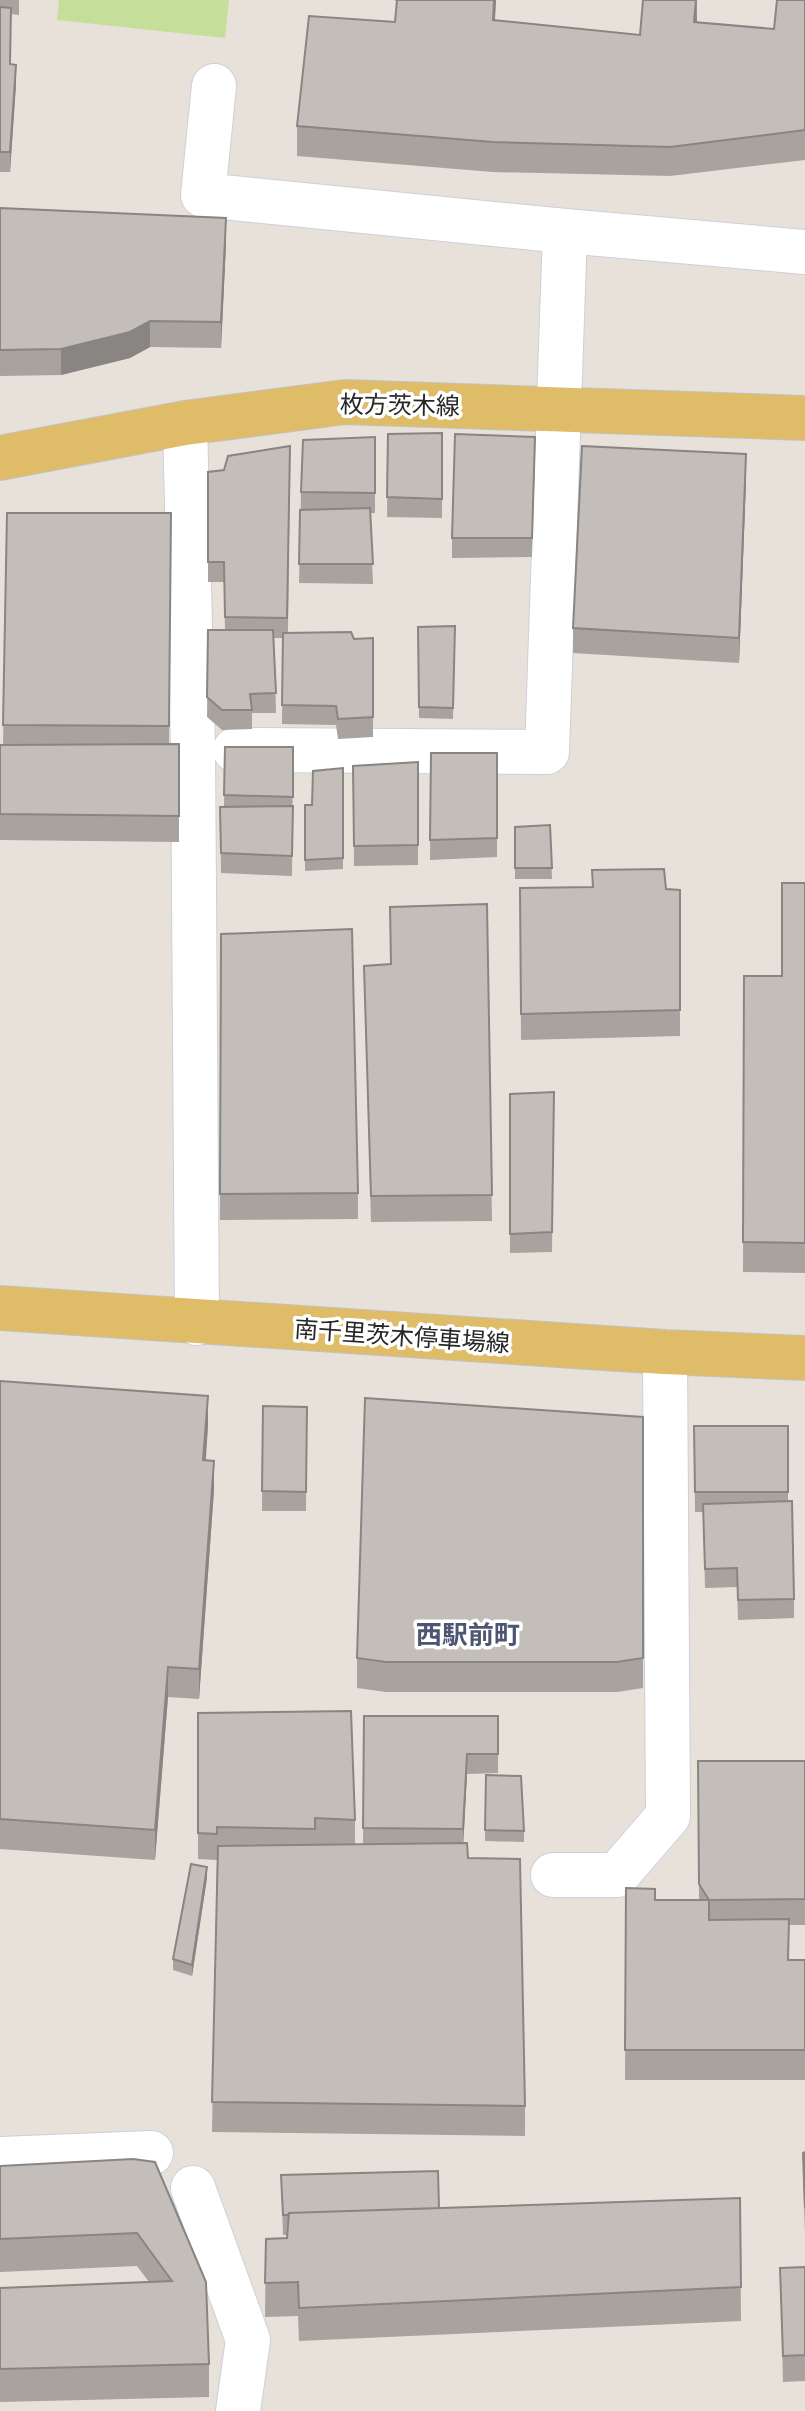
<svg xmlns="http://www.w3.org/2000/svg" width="805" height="2411" font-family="Cabin,'Noto Sans JP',sans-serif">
<rect width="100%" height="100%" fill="#e8e1d9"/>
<!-- pitch -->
<path fill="#c5de99" d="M59,0H229L225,38L57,20Z"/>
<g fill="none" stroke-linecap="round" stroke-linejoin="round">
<!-- minor casing -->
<g stroke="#ccd0da" stroke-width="46">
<path id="minor" d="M214,86L203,195L565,231L805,252
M185,423L193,749L197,1323
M235,750L547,752L565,231
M553,1875H617L668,1816L665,1352
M0,2159L151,2153
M193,2188L248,2340L238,2411"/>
</g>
<!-- major casing -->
<g stroke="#c3c3c3" stroke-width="46">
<path id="major" d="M0,458L185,423L345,402L805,418
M0,1308L665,1352L805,1358"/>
</g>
<!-- minor -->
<use href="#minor" stroke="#fff" stroke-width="44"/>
<!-- major -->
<use href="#major" stroke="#debc68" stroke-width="44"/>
</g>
<!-- wall -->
<path fill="#a8a39f" d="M0,0H19V15L11,14L10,64L16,84L10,172H0Z
M393,0H496L495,20L640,35L697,0V22L774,29L805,0V160L670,176L493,172L297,156V126L395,22L397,1Z
M0,208L226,244L221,348L150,347L130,358L61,375L0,376Z
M442,433V518L387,517L388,434Z
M375,437V513H370L373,584L299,583L301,492Z
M290,446L288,633L354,639L373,638V737L338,739L336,725L282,724L283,638H274L276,713H252V729L222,730L207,717L208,630H225L224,582H208V472L224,470Z
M535,456L532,557L452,558V538Z
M746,480L739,663L573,653V628Z
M7,513H171L169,744H179V842L0,840V745H3Z
M455,626L453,719L419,718L418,627Z
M225,747H293L292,876L221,873L220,807H224Z
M431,753H497V857L430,860Z
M418,762V865L354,866L353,766Z
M343,768V869L305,871V805H312Z
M550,825L552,879H515V827Z
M805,883V1273L743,1272L744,976H782Z
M520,888L680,890V1036L521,1040Z
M487,904L492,1221L371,1222L364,966L391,964Z
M221,934L358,1193V1219L220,1220Z
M554,1092L552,1252L510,1253V1094Z
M0,1381L208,1426L206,1460L214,1490L199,1699L168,1697L155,1860L0,1849Z
M263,1406L307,1407L306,1511H262Z
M643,1417V1688L617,1692H386L357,1688V1658Z
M694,1426H788V1501L794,1599V1618L738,1620L737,1587L705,1588L703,1512H695Z
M198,1713L355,1820V1844H363L364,1716H498V1773L467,1774L463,1843L468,1858L525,2106V2136L212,2132L217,1860L198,1859Z
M698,1761H805V1925H789L788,1960H805V2080H625L626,1888L655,1900H699Z
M486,1775L524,1831V1842L485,1841Z
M207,1878L192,1976L173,1970V1959Z
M805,2152V2234L803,2178V2153Z
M133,2159L209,2364V2397L0,2402V2288L149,2282L137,2266L0,2272V2166Z
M281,2175L439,2208L740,2198L741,2321L299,2341L298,2316L265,2317L266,2239L287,2238L288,2235H283Z
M805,2267V2381L783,2382L780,2268Z"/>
<!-- shaded-wall -->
<path fill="#888582" d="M494,0H496L493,49V20Z
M696,0L697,22H694Z
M16,65V84L10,172V152Z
M226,218V244L221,348V322Z
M150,321V347L130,358L61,375V349Z
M746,454V480L739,663V638Z
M208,1396V1426L203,1489V1460Z
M214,1461V1490L199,1699V1669Z
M168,1667V1697L155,1860V1830Z
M467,1754V1774L463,1849V1829Z
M207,1867V1878L192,1976V1965Z"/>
<!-- building -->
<path fill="#c3beb9" stroke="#888582" stroke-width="2" d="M397,0H494L493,20L640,35L643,0H696L694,22L774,29L777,0H805V130L670,147L493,142L297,126L309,16L395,22Z
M0,7L11,8L10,64L16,65L10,152H0Z
M0,208L226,218L221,322L150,321L130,332L61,349L0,350Z
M442,433V499L387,497L388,434Z
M455,434L535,437L532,538H452Z
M375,437V493L301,492L303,440Z
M290,446L287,618L225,617L224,562H208V472L224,470L228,456Z
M582,446L746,454L739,638L573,628Z
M370,508L373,564H299L300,510Z
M7,513H171L169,726L3,725Z
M455,626L453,708L419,707L418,627Z
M208,630H273L276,693L250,694L252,710H222L207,697Z
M351,632L354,639L373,638V717L338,719L336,706L282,705L283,633Z
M179,744V816L0,814V745Z
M225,747H293V797L224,795Z
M431,753H497V838L430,840Z
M418,762V845L354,846L353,766Z
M343,768V858L305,860V805H312L313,771Z
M293,806L292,856L221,853L220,807Z
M550,825L552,868H515V827Z
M664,869L666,889L680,890V1010L521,1014L520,888L593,887L592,870Z
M782,883H805V1243L743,1242L744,976H782Z
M487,904L492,1195L371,1196L364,966L391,964L390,907Z
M352,929L358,1193L220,1194L221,934Z
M554,1092L552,1232L510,1234V1094Z
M0,1381L208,1396L203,1460L214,1461L199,1669L168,1667L155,1830L0,1819Z
M365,1398L643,1417V1658L617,1662H386L357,1658Z
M263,1406L307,1407L306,1492L262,1491Z
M694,1426H788V1492H695Z
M792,1501L794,1599L738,1600L737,1568L705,1569L703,1504Z
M351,1711L355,1820L315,1818V1829L217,1827V1834L198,1833V1713Z
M364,1716H498V1754H467L463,1829L363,1828Z
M698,1761H805V1899L709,1900L699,1884Z
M486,1775L521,1776L524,1831L485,1830Z
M467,1843L468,1858L520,1859L525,2106L212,2102L218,1846Z
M191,1864L207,1867L192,1965L173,1959Z
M626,1888L655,1889V1900H709V1920L789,1919L788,1960H805V2050H625Z
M805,2152V2208L803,2153Z
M133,2159L155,2162L206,2282L209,2364L0,2369V2288L172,2281L137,2233L0,2239V2166Z
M438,2171L439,2208L289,2213L288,2215H283L281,2175Z
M740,2198L741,2287L299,2308L298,2282L265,2283L266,2239L287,2238L289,2213Z
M805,2267V2355L783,2356L780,2268Z"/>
<g text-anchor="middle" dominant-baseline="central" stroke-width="7" stroke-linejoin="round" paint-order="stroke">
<!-- street labels -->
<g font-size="24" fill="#272727" stroke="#fff">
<text transform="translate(400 405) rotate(1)">枚方茨木線</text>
<text transform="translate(402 1336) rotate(4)">南千里茨木停車場線</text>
</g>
<!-- neighbourhood labels -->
<g font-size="26" font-weight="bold" fill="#4d5571" stroke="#fff">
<text x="468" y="1635">西駅前町</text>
</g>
</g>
</svg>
